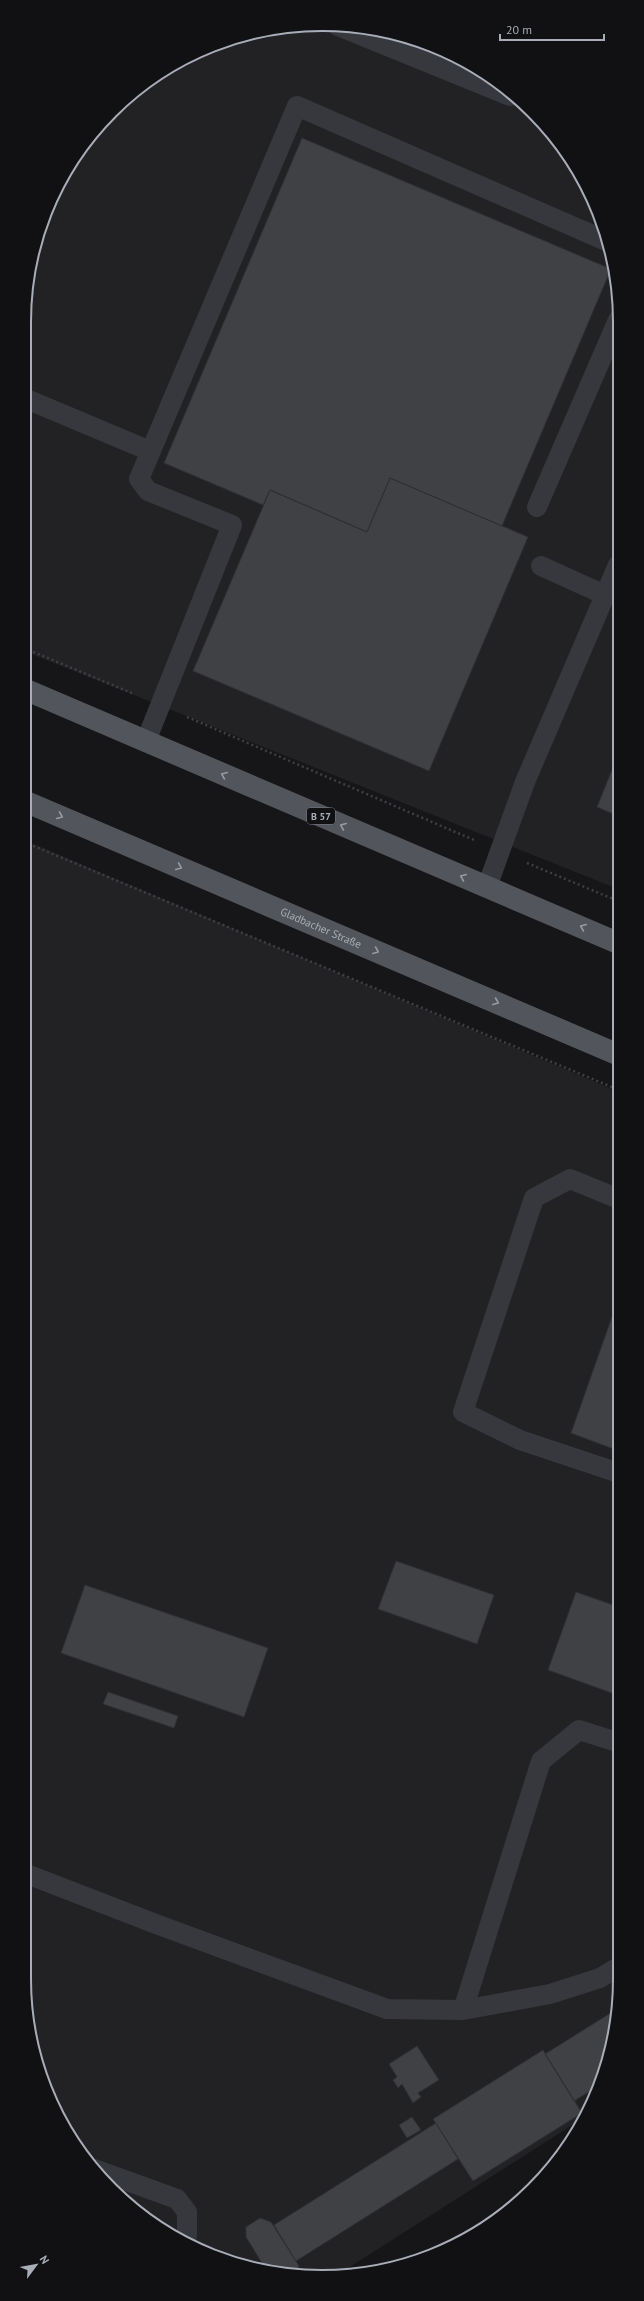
<svg xmlns="http://www.w3.org/2000/svg" width="644" height="2301" font-family="'PT Sans',sans-serif">
<rect width="100%" height="100%" fill="#161618"/>
<!-- built -->
<path fill="#222225" d="M322,24L380,30L471,64L546,125L589,190L617,283L618,889L24,651V322L30,264L47,208L74,157L111,111L156,74L208,47L264,30Z
M24,840L619,1092L620,1979L614,2037L597,2093L585,2117L342,2272L302,2276L245,2267L190,2246L141,2216L98,2176L47,2093L30,2037L24,1979Z"/>
<!-- building -->
<path fill="#404145" stroke="#303034" d="M363,28L380,30L471,64L489,79Z
M302,138L611,269L502,526L390,478L367,532L270,490L263,505L164,463Z
M390,478L528,537L429,771L193,671L270,490L367,532Z
M618,755V816L597,807Z
M619,1297V1451L571,1433Z
M396,1561L494,1595L477,1644L378,1609Z
M85,1585L268,1648L244,1717L61,1653Z
M576,1592L619,1607L620,1696L548,1670Z
M108,1692L178,1716L174,1728L103,1704Z
M617,2009L614,2037L600,2085L574,2101L545,2054Z
M417,2046L439,2080L418,2093L421,2097L413,2103L402,2084L398,2088L393,2080L397,2077L389,2064Z
M543,2050L582,2113L473,2181L433,2119Z
M412,2117L421,2130L407,2138L399,2125Z
M436,2123L458,2159L296,2261L274,2225Z
M260,2218L271,2222L299,2266L297,2276L267,2271L246,2237V2227Z"/>
<g fill="none" stroke-linecap="round" stroke-linejoin="round">
<!-- path -->
<path stroke="#3d3f44" stroke-width="2.5" stroke-dasharray="2 3" stroke-linecap="butt" d="M24,648L134,694
M187,717L474,840
M24,842L619,1090
M527,863L618,901"/>
<!-- lane -->
<path stroke="#37383d" stroke-width="20" d="M338,26L510,96
M24,398L150,451
M537,507L618,320
M541,566L605,595
M146,741L232,525L148,491L139,479L297,106L604,240
M487,887L525,782L618,565
M619,1199L570,1179L534,1198L463,1412L520,1440L619,1473
M24,1873L156,1924L387,2009L463,2010L550,1994L600,1978L620,1966
M463,2010L541,1761L579,1730L620,1743
M94,2169L177,2199L187,2212V2235L185,2243"/>
<!-- primary -->
<g stroke="#53555c" stroke-width="22">
<path d="M24,689L618,943"/>
<path id="s1" d="M24,801L619,1055"/>
</g>
</g>
<!-- one-way arrows -->
<defs><path id="oneway-chevron" d="M-2-3.5L2.5 0L-2 3.5" fill="none" stroke-width="1.6" stroke-linecap="round" stroke-linejoin="round"/></defs>
<g stroke="#979ba6">
<use href="#oneway-chevron" transform="translate(224 775) rotate(-157)"/>
<use href="#oneway-chevron" transform="translate(60 816) rotate(23)"/>
<use href="#oneway-chevron" transform="translate(343 826) rotate(-157)"/>
<use href="#oneway-chevron" transform="translate(179 867) rotate(23)"/>
<use href="#oneway-chevron" transform="translate(463 877) rotate(-157)"/>
<use href="#oneway-chevron" transform="translate(583 927) rotate(-157)"/>
<use href="#oneway-chevron" transform="translate(376 951) rotate(23)"/>
<use href="#oneway-chevron" transform="translate(496 1002) rotate(23)"/>
</g>
<g text-anchor="middle" dominant-baseline="central" stroke-width="3" stroke-linejoin="round" paint-order="stroke">
<!-- shield labels -->
<rect fill="#111113" stroke="#7b7e86" stroke-width="1" x="307" y="808" width="28" height="16" rx="3"/>
<g font-size="10" font-weight="bold" fill="#a8adb8">
<text x="321" y="816">B 57</text>
</g>
<!-- street labels -->
<g font-size="11" fill="#a8adb8" stroke="#111113">
<text stroke="none"><textPath href="#s1" startOffset="323">Gladbacher Straße</textPath></text>
</g>
</g>
<!-- crop -->
<path d="M0 0H644V2301H0ZM322 31H322A291 291 0 0 1 613 322V1979A291 291 0 0 1 322 2270H322A291 291 0 0 1 31 1979V322A291 291 0 0 1 322 31Z" fill="#111113" fill-rule="evenodd"/>
<path fill="none" stroke="#a8adb8" stroke-width="2" d="M322 31H322A291 291 0 0 1 613 322V1979A291 291 0 0 1 322 2270H322A291 291 0 0 1 31 1979V322A291 291 0 0 1 322 31Z"/>
<!-- north arrow -->
<g transform="translate(36 2265) rotate(58)" stroke="#111113" stroke-width="3" paint-order="stroke">
<path d="M0-3L7 15L0 10L-7 15Z" fill="#a8adb8"/>
<text y="-6" font-size="11" font-weight="bold" text-anchor="middle" fill="#a8adb8">N</text>
</g>
<!-- scale -->
<path d="M500 34v6h104v-6" fill="none" stroke="#a8adb8" stroke-width="2"/>
<text x="506" y="34" font-size="12" fill="#a8adb8" stroke="#111113" stroke-width="3" paint-order="stroke">20 m</text>
</svg>
